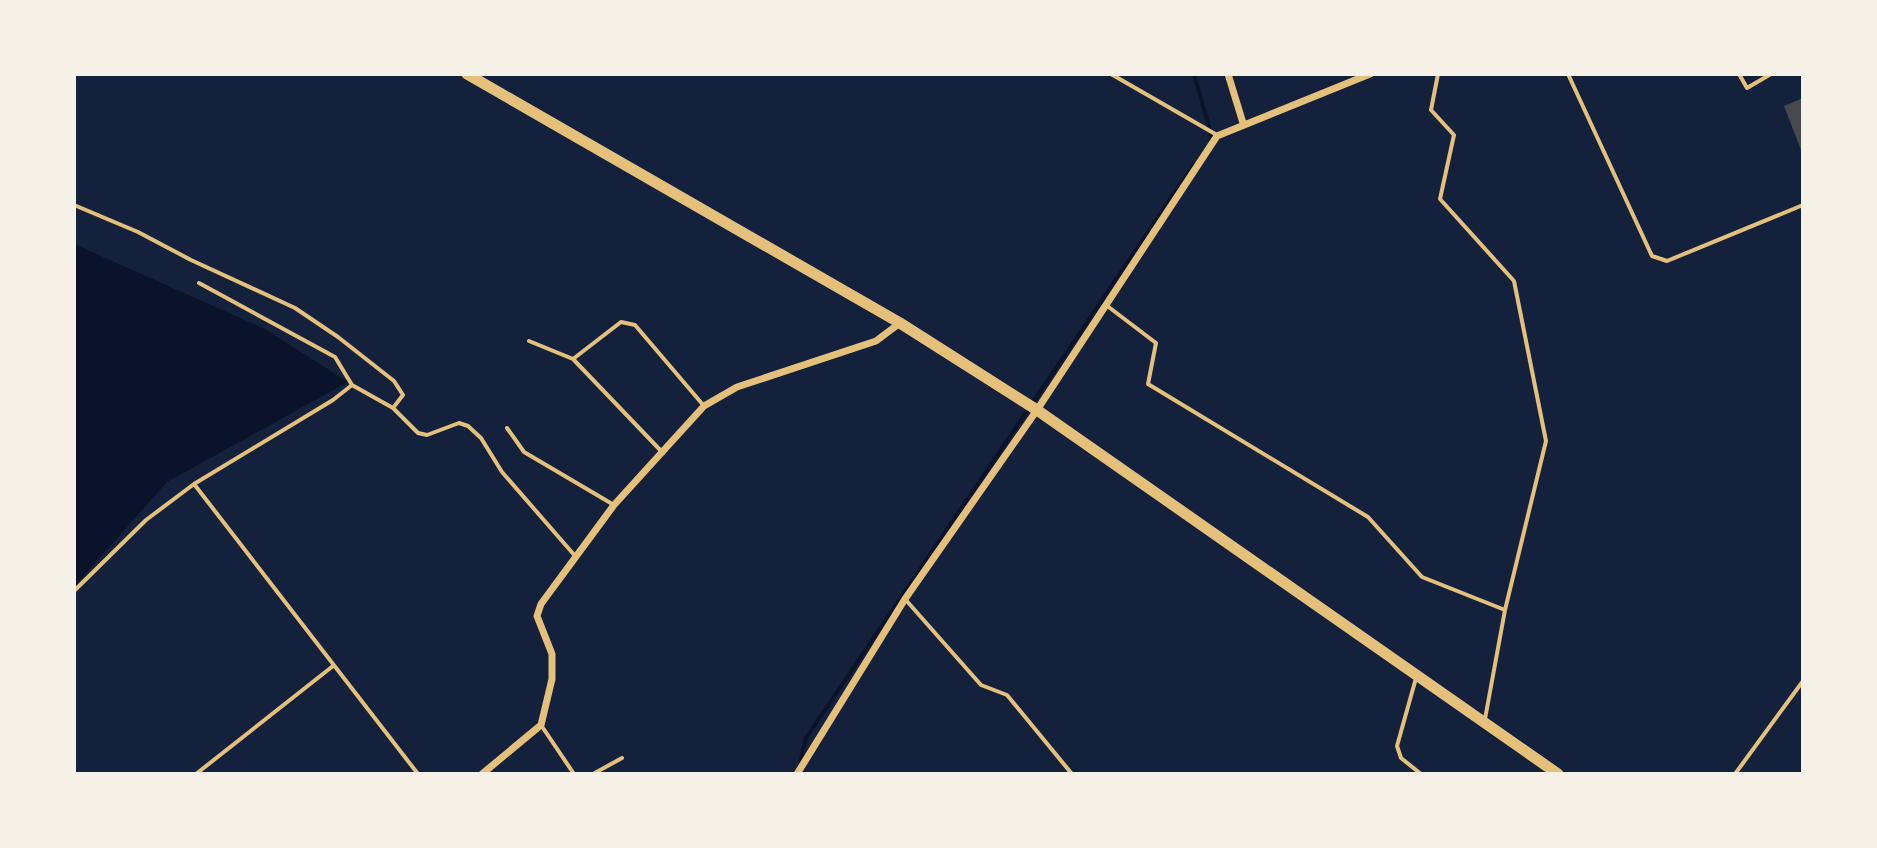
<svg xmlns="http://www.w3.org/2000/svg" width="1877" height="848" font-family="Arial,sans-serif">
<rect width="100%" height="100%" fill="#14213d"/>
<!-- water -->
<path fill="#0b132b" d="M74,244L265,329L348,382L167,482L74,587Z"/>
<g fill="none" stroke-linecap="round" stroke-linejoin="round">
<!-- stream -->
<path stroke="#0b132b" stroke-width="4" d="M1194,74L1212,137L1210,140
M800,764L806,738L1194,164"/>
</g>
<!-- building -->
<path fill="#48494c" d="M1803,98V155L1784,106Z"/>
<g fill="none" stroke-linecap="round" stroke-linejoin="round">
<!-- service -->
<path stroke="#e5c07b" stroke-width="4" d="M1111,74L1217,135
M1438,74L1431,110L1454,135L1440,199L1514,281L1546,441L1505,610L1485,719
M1568,74L1652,256L1667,261L1803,205
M1739,74L1747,88L1771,74
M74,205L138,232L191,260L295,308L338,337L394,381L403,395L393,408
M199,283L335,357L352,385L393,408L418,433L427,435L459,423L468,426L481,438L502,472L576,557
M1106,305L1156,343L1148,384L1368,517L1422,577L1505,610
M529,341L573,359L663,453
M573,359L621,322L635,325L704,406
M507,428L524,452L614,505
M194,484L418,774
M74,591L146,520L194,484L333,400L352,385
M905,599L981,685L1007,695L1072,774
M1416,678L1397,746L1401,758L1421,774
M541,725L574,774
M196,774L333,666
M593,774L622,758
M1735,774L1803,681"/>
<!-- minor -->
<path stroke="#e5c07b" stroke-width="7" d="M1228,74L1243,123
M482,774L541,725L552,679V654L537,616L541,604L614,505L704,406L737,387L876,341L900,323
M797,774L905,599L1037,410L1217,136L1370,74"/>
<!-- secondary -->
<path stroke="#e5c07b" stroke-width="11" d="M467,74L900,323L1037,410L1558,774"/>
</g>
<!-- border -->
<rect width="1877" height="848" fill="none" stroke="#f6f1e7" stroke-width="152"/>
</svg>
